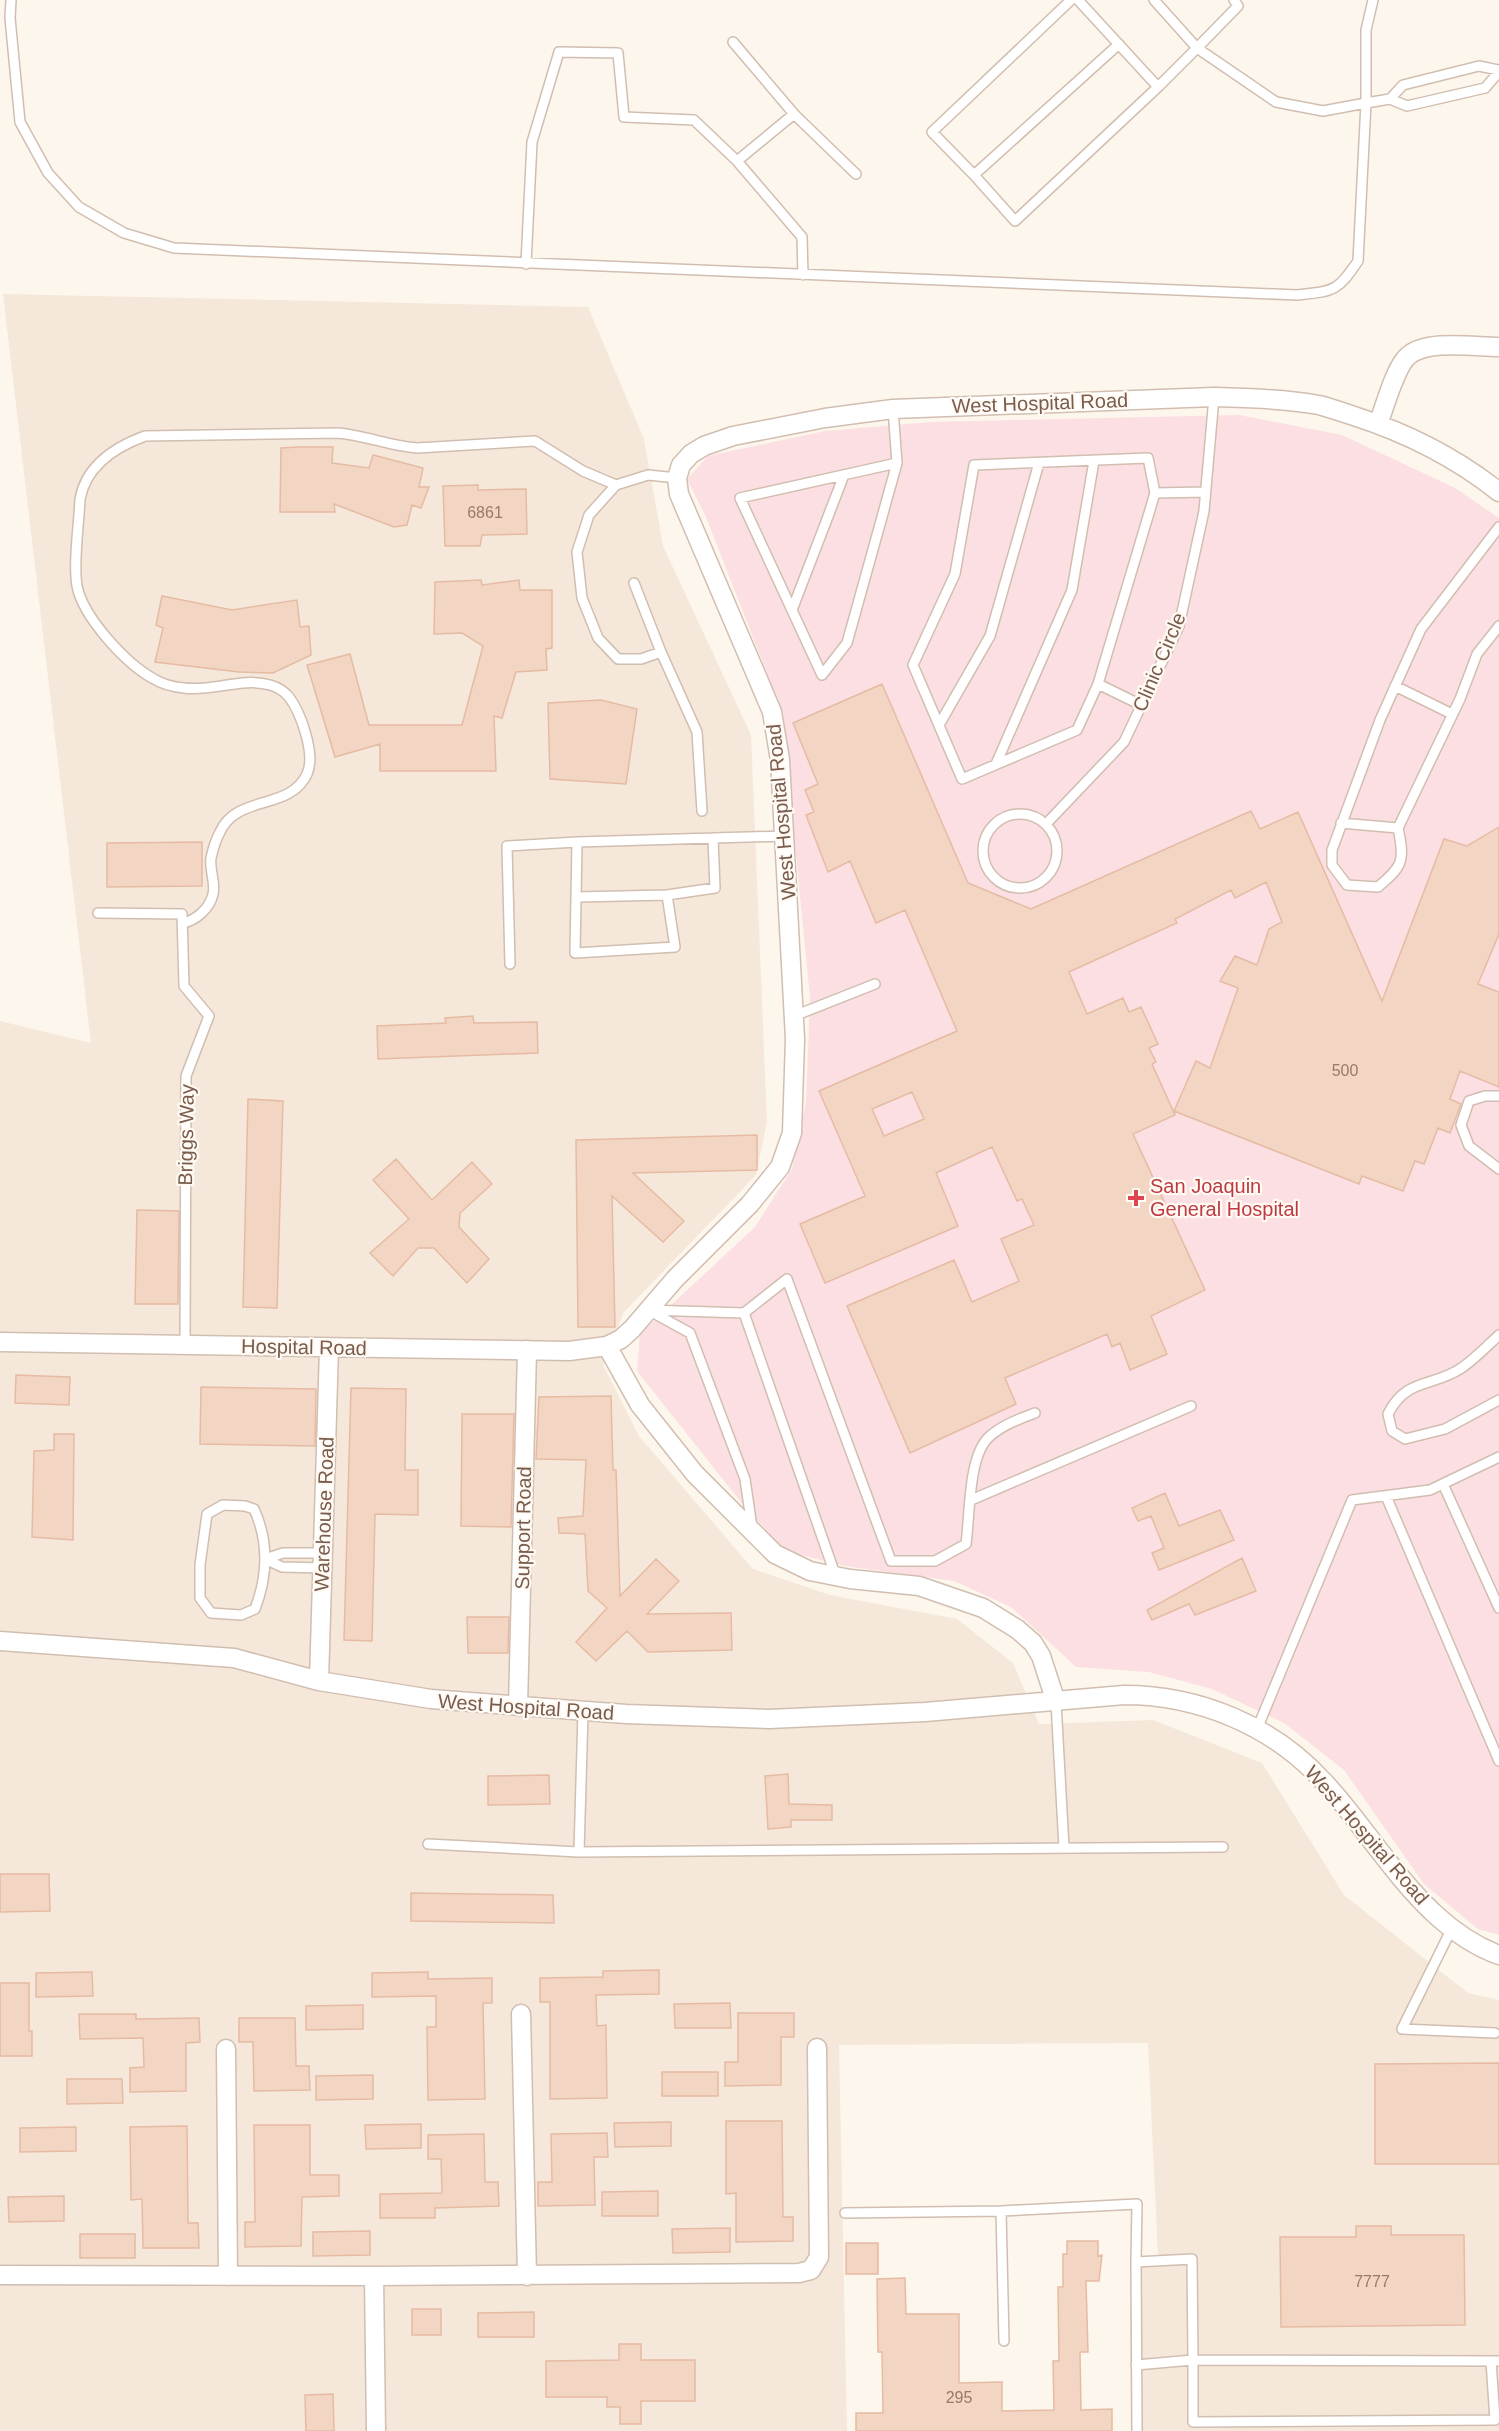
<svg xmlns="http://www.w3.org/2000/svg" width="1499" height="2431" font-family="Helvetica,sans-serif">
<rect width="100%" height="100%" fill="#fdf6ec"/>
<!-- residential -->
<path fill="#f5e8da" d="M3,294L588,307L644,439L663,546L751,735L767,1122L756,1175L624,1312L603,1365L639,1436L753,1569L830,1595L957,1619L1013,1663L1039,1724L1153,1720L1262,1763L1344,1895L1468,1993L1499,2000V2431H1131L1130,2258H1158L1148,2043L839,2045L847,2431H0V1021L91,1043Z"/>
<!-- medical -->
<path fill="#fbdfe3" d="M1239,415L1342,435L1455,488L1499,518V1935L1478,1929L1424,1884L1344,1770L1284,1723L1212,1689L1149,1672L1076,1667L1011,1607L954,1581L845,1566L785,1551L740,1501L637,1371L640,1334L755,1227L792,1169L806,1102L810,998L782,712L706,517L687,479L708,456L825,431L931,422Z"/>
<!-- building -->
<path fill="#f3d5c3" stroke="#e6bba3" stroke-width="1.5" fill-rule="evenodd" d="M298,447H333L332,463L369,468L373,455L423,468L419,487H429L421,508L412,505L407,525L394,527L334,504L335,512H280L281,448Z
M478,485V490L526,489L527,534L482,535L480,546H445L443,486Z
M481,580L482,585L519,580L520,590H552V648L546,649L547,670L516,672L502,718L494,716L496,771H380V744L335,757L307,665L350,654L369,725H462L483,646L462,633L434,634L435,582Z
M162,596L232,610L297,600L300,627L309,626L311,655L273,673L239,672L155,662L163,628L156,625Z
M882,684L968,883L1031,909L1251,811L1260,829L1298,812L1382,1001L1444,839L1467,846L1499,827V934L1478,984L1499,992V1087L1460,1071L1450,1099L1461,1104L1450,1133L1438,1128L1424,1164L1415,1161L1403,1191L1362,1176L1359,1184L1174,1111L1196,1061L1210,1068L1238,988L1220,981L1235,956L1257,965L1269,929L1282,922L1266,882L1235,898L1231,890L1175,919L1177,923L1069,972L1087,1014L1123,998L1129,1012L1141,1007L1158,1044L1149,1048L1156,1062L1152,1064L1175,1115L1133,1134L1205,1290L1151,1316L1167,1354L1130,1370L1120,1343L1112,1347L1107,1334L1005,1378L1016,1404L910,1453L847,1306L954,1260L972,1302L1019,1281L1001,1239L1034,1225L1022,1199L1017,1201L992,1147L936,1173L958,1226L825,1283L800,1224L865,1196L819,1091L957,1031L905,910L876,923L850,861L828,872L806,815L814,812L805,790L818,784L793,723ZM912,1092L924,1119L884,1136L872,1109Z
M601,700L637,709L626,784L550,779L548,703Z
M202,842V886L107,887V843Z
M473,1016L474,1023L537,1022L538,1053L378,1059L377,1026L446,1023L445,1018Z
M248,1099L283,1101L277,1308L243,1307Z
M757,1135V1170L633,1173L684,1221L663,1242L612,1196L615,1327H578L576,1140Z
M396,1159L432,1200L472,1162L492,1184L460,1213L459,1227L489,1259L467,1283L434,1248H418L393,1276L370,1253L409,1219L373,1180Z
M137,1210L179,1211L178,1304H135Z
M16,1375L70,1377L69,1405L15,1403Z
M201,1387L316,1389L315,1446L200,1444Z
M351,1388L406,1389L405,1470H418V1515L375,1514L372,1641L344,1640Z
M611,1396L613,1470H616L620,1596L656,1559L679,1581L647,1614L731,1613L732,1650L648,1652L627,1631L596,1661L576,1642L607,1608L588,1591L585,1534L559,1533L558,1518L583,1516L586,1460L536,1459L539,1397Z
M462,1414H514L511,1527L461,1526Z
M54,1434H74L73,1540L32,1537L34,1451L54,1450Z
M1165,1493L1179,1526L1220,1510L1234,1540L1159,1570L1152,1553L1164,1548L1151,1516L1138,1521L1132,1508Z
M1242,1558L1256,1591L1195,1615L1189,1604L1152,1620L1147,1610Z
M467,1617H509L508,1653H468Z
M788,1774L789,1804L832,1805V1820H791V1827L768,1829L765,1776Z
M549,1775L550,1804L488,1805V1776Z
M0,1874H49L50,1911L0,1912Z
M411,1893L553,1895L554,1923L411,1921Z
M659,1970V1994L596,1995L597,2026L606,2025L607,2098L550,2099V2002H540V1978L603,1977V1971Z
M92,1972L93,1996L36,1997V1973Z
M428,1972V1979L492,1978V2003H483L485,2099L428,2100L427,2027H436V1996L372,1997V1973Z
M0,1983H29V2031H32V2056H0Z
M730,2003L731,2028H675L674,2004Z
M363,2005V2029L306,2030V2006Z
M738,2013H794V2037H781V2085L725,2086V2062H738Z
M79,2014H136V2019L199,2018L200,2042L186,2043V2091L130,2092V2068L144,2067L143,2038L80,2039Z
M239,2018H295L296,2066H309L310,2090L254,2091L253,2042H239Z
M1499,2063V2164H1375V2064Z
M662,2072H718V2096H662Z
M373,2075V2099L316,2100V2076Z
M67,2079H122L123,2103L67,2104Z
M726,2121H782L783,2217H793V2241L736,2242V2193L726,2194Z
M671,2122V2146L615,2147L614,2123Z
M421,2124V2148L366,2149L365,2125Z
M254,2125H310V2175H339V2196L302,2197L301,2246L245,2247V2222H255Z
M187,2126L188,2223H198L199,2248H143L142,2199L131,2200L130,2127Z
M76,2127V2151L20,2152V2128Z
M607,2133L608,2157H594L595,2205L538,2206V2182H552L551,2134Z
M484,2134L485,2182H498L499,2206L435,2208V2218H380V2194L442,2193L441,2159H428V2135Z
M658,2191V2216H602V2192Z
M64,2196V2221L9,2222L8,2197Z
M1356,2226H1391V2235H1464L1465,2325L1281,2327L1280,2237H1356Z
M730,2228V2252L673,2253L672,2229Z
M370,2231V2255L313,2256V2232Z
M80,2234H135V2258H80Z
M1067,2241H1098V2256L1102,2255L1099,2281H1086L1088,2352H1080L1081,2410L1112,2409V2431H856V2413H883L882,2352H878L877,2279L905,2278L906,2314H959V2383L1002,2382V2411L1054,2410L1053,2361H1059L1058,2287H1063V2254H1067Z
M846,2243H878V2274H846Z
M412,2309H441V2335H412Z
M534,2312V2337H478V2313Z
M619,2344H641V2360H695V2401H641V2424H620V2407H607V2397H546V2361L619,2360Z
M333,2394L334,2431H306L305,2395Z"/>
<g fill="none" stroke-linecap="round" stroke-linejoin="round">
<!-- lane casing -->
<g stroke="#d1beb0" stroke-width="12">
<path id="lane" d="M11,0L10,18L20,122L48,173L79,207L124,233L174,248L1297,295C1334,291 1337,292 1358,261L1366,103L1323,111L1276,102L1197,48L1158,87L1078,0
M1071,0L932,132L974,175L1119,44
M1154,0L1197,48L1238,6L1234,0
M1373,0L1366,30V103L1390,99
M733,42L794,114L737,161
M1499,70L1479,66L1403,85L1390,99L1407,106L1485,88L1499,72
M794,114L856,174
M974,175L1015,221L1158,87
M526,264L532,142L559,52L618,53L624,117L694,120L737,161L802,237L803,275
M893,409L897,463L740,498L822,675L847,643L897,463
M634,583L661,652L697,732L702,811
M792,610L844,475
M661,652L641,659H618L598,638L582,598L577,552L589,515L616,485L648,475L677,478
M1098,684L1155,493
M1395,686L1452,714
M1141,705L1098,684L1077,730L962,779L913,665L955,574L974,465L1148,458L1155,493L1205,492
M939,725L990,636L1039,463
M996,764L1072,590L1094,461
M983 851a37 37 0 1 1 74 0a37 37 0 1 1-74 0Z
M1341,823L1398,828C1405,861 1403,866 1378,887L1347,885L1332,865V850L1380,720L1421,629L1499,527
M1046,824L1124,742L1179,626L1204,511L1214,397
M1398,828L1460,699L1477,654L1499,626
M713,838L715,888L667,895L675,947L575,953L577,842L784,836
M576,897L667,895
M98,913L182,914L184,986L209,1016L186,1076L185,1345
M182,923C196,921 210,908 213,894C216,882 209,870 211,858C213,849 216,839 220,832C237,794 290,811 307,774C316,755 301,713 289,697C284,691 277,687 270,685C243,677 212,692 184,688C174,687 162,684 154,679C126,664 83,617 77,586C73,562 79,525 80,499C86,466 115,447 145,436L337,433C364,435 390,446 417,448L535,441L583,471L616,485
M510,964L507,846L577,842
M794,1016L875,984
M1499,1096H1485L1469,1101L1461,1125L1469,1146L1499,1169
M648,1310L744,1313L836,1577
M650,1311L690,1333L745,1479L752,1527
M744,1313L787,1279L891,1561H935L966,1544C970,1516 968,1456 989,1437C1002,1425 1019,1419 1035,1413
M1499,1335C1487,1346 1474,1360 1460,1369C1432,1387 1406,1378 1388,1414L1392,1431L1405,1439L1445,1429L1499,1400
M1443,1484L1499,1608
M1386,1496L1499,1761
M971,1500L1191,1406
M223,1505L245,1506L254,1509C269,1542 268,1575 255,1609L241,1615L211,1613L200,1598V1565L207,1514Z
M265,1559L282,1567L323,1568
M265,1559L283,1553H323
M1056,1702L1064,1848
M583,1712L579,1852L1223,1847
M1257,1729L1352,1500L1430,1490L1499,1457
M428,1844L579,1852
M1452,1928L1402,2029L1495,2033
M1001,2211L1004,2341
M845,2213L1001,2211L1137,2204L1136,2262
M1136,2365L1193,2360V2422L1495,2420L1491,2361
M1137,2431L1136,2262L1192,2259L1193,2360L1499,2361"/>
</g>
<!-- street casing -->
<g stroke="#d1beb0" stroke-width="21">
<path id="street" d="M1378,424C1385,407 1395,367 1408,356C1427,339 1475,347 1499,347
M0,1342L569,1351L607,1346L621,1339L632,1329L675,1279L750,1204L780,1167L792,1133L795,1039L780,760L772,712L679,494L677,478L681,465L691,454L704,446L733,436L825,418L893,409L1214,397C1249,398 1284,399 1319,405C1330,408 1342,412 1354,416C1407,433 1455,457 1499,492
M607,1346L640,1405L695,1474L775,1554L810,1571L850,1579L919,1586L983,1608L1017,1629L1033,1643L1041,1656L1056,1702
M0,1641L234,1658L319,1681L431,1699L626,1714L769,1719L925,1712L1124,1695C1199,1695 1273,1726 1323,1781C1346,1805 1365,1833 1386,1859C1416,1898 1452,1938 1499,1955
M319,1681L329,1348
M518,1706L527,1350
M521,2014L527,2276
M226,2049L228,2276
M0,2275L374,2276L799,2273L811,2270L819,2257L817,2048
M374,2276L376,2431"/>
</g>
<!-- lane -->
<use href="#lane" stroke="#fff" stroke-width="9"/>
<!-- street -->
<use href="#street" stroke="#fff" stroke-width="18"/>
</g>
<!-- markers -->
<path fill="#e0444e" stroke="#fffaf3" stroke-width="2" d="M1133 1189h6v6h6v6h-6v6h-6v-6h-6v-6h6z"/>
<g text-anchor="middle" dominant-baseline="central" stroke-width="4.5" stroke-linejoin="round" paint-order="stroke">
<!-- number labels -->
<g font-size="16" fill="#987a6a">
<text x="485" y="512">6861</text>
<text x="1345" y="1070">500</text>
<text x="1372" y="2281">7777</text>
<text x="959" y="2397">295</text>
</g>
<!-- street labels -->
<g font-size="20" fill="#7a5c4d" stroke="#fffaf3">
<text transform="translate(1040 403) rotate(-2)">West Hospital Road</text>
<text transform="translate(1159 662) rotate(-67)">Clinic Circle</text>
<text transform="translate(781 812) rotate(-95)">West Hospital Road</text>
<text transform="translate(186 1135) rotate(-89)">Briggs Way</text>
<text transform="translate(304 1347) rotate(1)">Hospital Road</text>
<text transform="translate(324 1514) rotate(-88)">Warehouse Road</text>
<text transform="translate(523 1528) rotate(-89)">Support Road</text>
<text transform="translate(526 1707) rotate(4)">West Hospital Road</text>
<text transform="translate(1367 1835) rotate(49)">West Hospital Road</text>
</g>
<!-- health labels -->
<g font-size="20" fill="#be3a42" stroke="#fffaf3" text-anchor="start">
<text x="1150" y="1186">San Joaquin<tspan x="1150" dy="23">General Hospital</tspan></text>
</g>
</g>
</svg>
